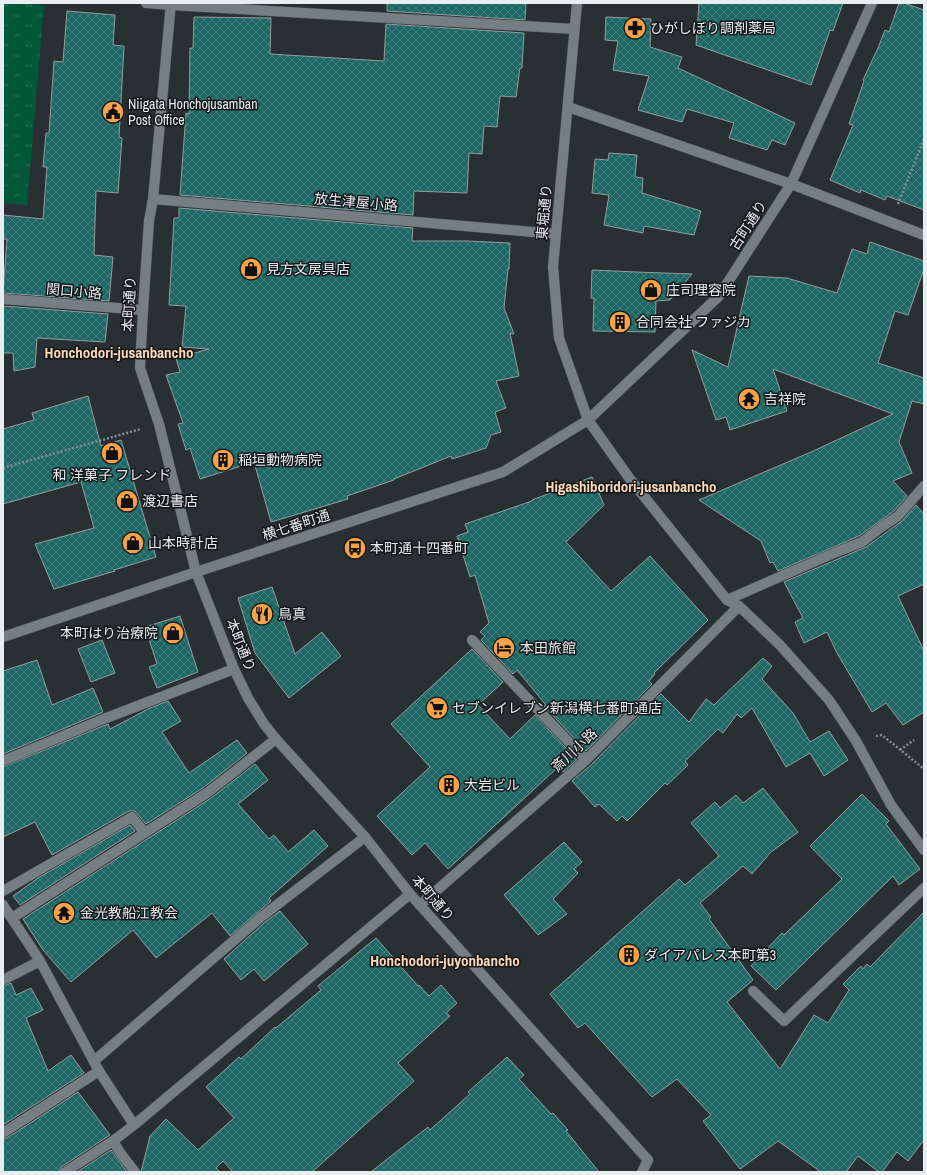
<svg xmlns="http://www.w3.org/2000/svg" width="927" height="1175" font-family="'Archivo Narrow','Noto Sans JP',sans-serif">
<defs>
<pattern id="grass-tufts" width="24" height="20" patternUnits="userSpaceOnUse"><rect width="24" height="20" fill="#005838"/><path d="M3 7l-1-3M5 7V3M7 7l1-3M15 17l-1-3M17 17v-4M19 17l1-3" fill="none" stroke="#257055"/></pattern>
<pattern id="building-cross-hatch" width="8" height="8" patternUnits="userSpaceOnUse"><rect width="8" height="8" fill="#1e6765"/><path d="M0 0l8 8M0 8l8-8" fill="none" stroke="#3f7d7b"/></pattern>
</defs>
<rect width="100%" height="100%" fill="#283033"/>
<!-- grass -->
<path fill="url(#grass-tufts)" d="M3,3L44,5L27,205L3,203Z"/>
<!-- building -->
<path fill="url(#building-cross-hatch)" stroke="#939e9d" d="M387,3H526L525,20L387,11Z
M699,3H843L833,31L830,30L811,85L696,45Z
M899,3H904L924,10V210L887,196L885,200L861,190L860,193L830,180L853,125L849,124L864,81L863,80L878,48L885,30L889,32Z
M67,11L115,15L113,45L124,46L119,137L122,138L118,193L96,191L94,255L113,257L109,301L3,293L7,239H3V215L43,219L47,167H43L46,133H49L54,61L63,62Z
M194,17L271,18L270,54L384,61L386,24L524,33L522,68H520L516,97L500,96L497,127L484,126L482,154L469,153L467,193L414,191L413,215L180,195L186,113L189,114L190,48H193Z
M606,17L651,19L650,47L682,57L678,68L795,123L785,145L772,140L767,150L729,138L734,123L687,109L682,122L638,110L649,76L613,70L618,41L605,40Z
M609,153L637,155L635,177L643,178L642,193L701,211L694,235L644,226L643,233L604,225L609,195L592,193L595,159L608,160Z
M179,208L413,228L412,241H467L510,243L509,269H508L504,308L514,334L510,333L519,376L496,381L506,408L495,412L501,432L491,435L486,448L452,459L451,456L394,479V480L347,496L348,499L271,522L254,462L200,479L190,448L186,450L178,424L183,423L166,375L180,372L176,358L209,349L182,347L186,306L169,305L174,218H179Z
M870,242L924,261V269L908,315L895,311L878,363L924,378V404L912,401L899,442L912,473L893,481L907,496L894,511L859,536L778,571L773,562L770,563L761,541L699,500L811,452L893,414L773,369L787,411L730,430L726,417L716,420L692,350L728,367L749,276L787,278L837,293L852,249L867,254Z
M592,270L636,272L692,274L670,300L656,301L655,332L593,331L594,298H591Z
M3,306L108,314L105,342L37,338L35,367L14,371L13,353H3Z
M88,396L101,446L121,440L156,557L114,570L115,571L54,589L35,544L94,528L81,482L3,504V429L34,420L32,413Z
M592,477L604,505L566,542L611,591L650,556L708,620L654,673L655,674L649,681L652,684L586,751L544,706L546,705L517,670L513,674L481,640L485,636L480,632L489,623L475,575L470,577L457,536L468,532L465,524L532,501V500Z
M916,505L924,514V584L898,596L924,651V712L903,725L886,703L872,712L837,653L827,632L804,643L795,622L803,618L784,582L866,547L902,521Z
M272,587L295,654L322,632L341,656L289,698L255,653L238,598Z
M180,616L198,672L157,688L149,667L157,664L145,627Z
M102,640L115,673L91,682L78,649Z
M472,649L503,682L478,705L510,739L535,715L577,760L563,772L558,767L448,869L425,843L412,855L377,816L430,767L391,724Z
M763,658L772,666L762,679L793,713L810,742L829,731L848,760L824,776L810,753L786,767L752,708L741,718L737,714L723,733L718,729L685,761L688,765L667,785L665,783L627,821L622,816L617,821L599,804L595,807L572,781L591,765L661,694L689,722L706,699L714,705Z
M37,660L52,705L93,688L103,712L3,754V671Z
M168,701L181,721L162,732L189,773L237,740L247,753L203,788L146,824L135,811H129L52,855L35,822L3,837V767L108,724L110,729L150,708Z
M255,764L268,780L238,804L269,839L274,835L288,852L314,830L328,846L269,898L271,901L230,936L212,913L156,958L133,930L71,982L43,950L23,919L211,798Z
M763,788L798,832L771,852L752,874L743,866L700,903L711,917L709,919L753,980L727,1002L780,1069L814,1015L828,1023L849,990L843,984L861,966L863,969L867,964L870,967L924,912V1140L908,1161L897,1152L882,1172H879L858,1156L846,1172H821L778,1141L740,1169L703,1121L711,1115L677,1079L652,1097L585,1023L578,1028L550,994L679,879L685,885L719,856L691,823L715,802L720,808L736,795L743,803Z
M862,794L889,821L886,824L920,869L899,885L893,876L776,990L751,966L782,933L784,935L842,879L810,846Z
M130,825L135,831L20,905L13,896L38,878Z
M564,842L582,862L574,869L578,873L553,899L567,914L538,935L504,895Z
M280,911L308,944L264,981L254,969L241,980L224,959L264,923Z
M376,938L418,986L419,985L429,996L441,985L457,1003L446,1013L450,1016L398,1063L414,1081L312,1172H233L223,1161L216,1168L220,1172H141L150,1136L166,1119L198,1150L234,1118L206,1087L239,1057L241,1059L275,1027L276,1028L321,990L318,986Z
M11,983L16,995L31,988L43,1010L26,1018L48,1071L71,1055L84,1073L3,1125V986Z
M507,1057L524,1075L519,1079L551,1114L553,1113L568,1130L566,1131L599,1172H371L428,1127L430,1130L470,1094L468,1092Z
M78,1092L110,1135L61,1167L59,1172H3V1139L7,1138Z
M111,1150L127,1172H77Z"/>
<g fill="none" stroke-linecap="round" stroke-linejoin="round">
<!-- service casing -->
<g stroke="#454b4e" stroke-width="11">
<path id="service" d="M3,761L101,720L234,669
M3,891L132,817L145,833
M12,918L207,793L276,739
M3,980L40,961
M94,1061L260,918L365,837
M3,1133L99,1071
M65,1172L113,1141"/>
</g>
<!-- minor casing -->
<g stroke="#454b4e" stroke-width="11">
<path id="minor" d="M146,3L171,5L574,29
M872,3L791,184L719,296L588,420L630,479L727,600L739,606L779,644L829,700L856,741L891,805L924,850
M568,107L791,184L924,235
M153,199L556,234
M3,299L143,310
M727,600L834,553L862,542L880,528L898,516L924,486
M472,640L586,760
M3,905L40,961L99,1071L134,1125L113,1141L121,1154L135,1172
M420,905L586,760L739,606
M753,991L784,1021L924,888
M134,1125L410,894
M642,1172L648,1160"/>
</g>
<!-- tertiary casing -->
<g stroke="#454b4e" stroke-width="11">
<path id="tertiary" d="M171,3L153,199L149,221L143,310L140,368L159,424L196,572L234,669L248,698L264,724L276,739L365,837L410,894L648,1160
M3,637L196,572L503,472L588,420L559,338L553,267L577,3"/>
</g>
<!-- path -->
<path stroke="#868d90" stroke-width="2.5" stroke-dasharray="2 2" stroke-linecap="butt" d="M898,204L924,139
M3,468L141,429
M876,736L882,735L924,769
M900,750L914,740"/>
<!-- service -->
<use href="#service" stroke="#757e82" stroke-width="10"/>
<!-- minor -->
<use href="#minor" stroke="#757e82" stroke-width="10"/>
<!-- tertiary -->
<use href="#tertiary" stroke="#757e82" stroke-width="10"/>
</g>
<!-- icons -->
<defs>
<g id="pharmacy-disc" transform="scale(1.15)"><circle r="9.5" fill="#f7a248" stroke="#141719"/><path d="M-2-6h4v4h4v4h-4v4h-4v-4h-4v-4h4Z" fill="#111"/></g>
<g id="civic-disc" transform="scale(1.15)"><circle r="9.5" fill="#f7a248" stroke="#141719"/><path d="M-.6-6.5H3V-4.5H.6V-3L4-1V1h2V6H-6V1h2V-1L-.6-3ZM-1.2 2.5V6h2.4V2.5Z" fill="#111"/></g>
<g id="shop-disc" transform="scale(1.15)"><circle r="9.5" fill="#f7a248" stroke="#141719"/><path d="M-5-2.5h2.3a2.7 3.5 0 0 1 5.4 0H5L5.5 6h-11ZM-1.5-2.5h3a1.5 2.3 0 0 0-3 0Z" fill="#111"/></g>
<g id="building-disc" transform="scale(1.15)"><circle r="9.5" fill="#f7a248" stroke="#141719"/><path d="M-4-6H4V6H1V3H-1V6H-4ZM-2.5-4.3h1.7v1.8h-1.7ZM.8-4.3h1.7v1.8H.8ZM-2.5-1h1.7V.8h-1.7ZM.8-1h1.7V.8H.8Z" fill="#111"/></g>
<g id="temple-disc" transform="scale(1.15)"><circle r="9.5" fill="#f7a248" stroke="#141719"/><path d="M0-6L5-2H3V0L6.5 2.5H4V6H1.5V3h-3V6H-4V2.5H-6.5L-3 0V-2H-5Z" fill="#111"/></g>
<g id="bus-disc" transform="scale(1.15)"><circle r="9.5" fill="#f7a248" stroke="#141719"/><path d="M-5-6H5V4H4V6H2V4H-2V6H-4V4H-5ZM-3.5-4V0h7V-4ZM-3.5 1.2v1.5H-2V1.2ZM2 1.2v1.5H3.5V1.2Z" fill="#111"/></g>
<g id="restaurant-disc" transform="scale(1.15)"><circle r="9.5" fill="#f7a248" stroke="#141719"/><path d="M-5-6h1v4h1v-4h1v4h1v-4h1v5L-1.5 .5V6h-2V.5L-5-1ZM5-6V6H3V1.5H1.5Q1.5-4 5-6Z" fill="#111"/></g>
<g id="hotel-disc" transform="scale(1.15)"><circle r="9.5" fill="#f7a248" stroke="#141719"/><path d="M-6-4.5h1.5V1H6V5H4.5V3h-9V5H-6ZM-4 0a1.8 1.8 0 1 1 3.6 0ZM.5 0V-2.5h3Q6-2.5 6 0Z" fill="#111"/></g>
<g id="supermarket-disc" transform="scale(1.15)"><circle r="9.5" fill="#f7a248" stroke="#141719"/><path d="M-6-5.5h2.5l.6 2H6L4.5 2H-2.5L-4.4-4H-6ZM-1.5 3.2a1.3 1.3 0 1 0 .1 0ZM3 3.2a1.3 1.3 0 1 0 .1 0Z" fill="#111"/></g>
</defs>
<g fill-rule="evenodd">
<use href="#pharmacy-disc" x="635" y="28"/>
<use href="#civic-disc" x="113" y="112"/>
<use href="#shop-disc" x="251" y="269"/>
<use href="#shop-disc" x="651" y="290"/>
<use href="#building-disc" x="620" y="322"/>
<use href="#temple-disc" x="749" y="399"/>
<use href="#shop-disc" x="112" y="453"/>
<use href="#building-disc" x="223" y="460"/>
<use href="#shop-disc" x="127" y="501"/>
<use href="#shop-disc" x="133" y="543"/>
<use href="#bus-disc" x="355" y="548"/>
<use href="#restaurant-disc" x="262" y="614"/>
<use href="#shop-disc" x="173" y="633"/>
<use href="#hotel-disc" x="504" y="648"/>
<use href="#supermarket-disc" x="437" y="708"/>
<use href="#building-disc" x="449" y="785"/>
<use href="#temple-disc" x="64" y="913"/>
<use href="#building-disc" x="629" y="955"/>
</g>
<g text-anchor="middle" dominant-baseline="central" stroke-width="3" stroke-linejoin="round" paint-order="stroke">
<!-- poi labels -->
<g font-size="14" fill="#e8eef0" stroke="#141719" text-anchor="start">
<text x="650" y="28">ひがしぼり調剤薬局</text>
<text x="128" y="104">Niigata Honchojusamban<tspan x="128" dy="16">Post Office</tspan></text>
<text x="266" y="269">見方文房具店</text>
<text x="666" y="290">庄司理容院</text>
<text x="636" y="322">合同会社 ファジカ</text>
<text x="764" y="399">吉祥院</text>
<text x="238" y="460">稲垣動物病院</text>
<text x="112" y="475" text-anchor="middle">和 洋菓子 フレンド</text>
<text x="142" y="501">渡辺書店</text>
<text x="148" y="543">山本時計店</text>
<text x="370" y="548">本町通十四番町</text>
<text x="278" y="614">鳥真</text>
<text x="158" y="633" text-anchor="end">本町はり治療院</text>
<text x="520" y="648">本田旅館</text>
<text x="452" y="708">セブンイレブン新潟横七番町通店</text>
<text x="464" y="785">大岩ビル</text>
<text x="80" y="913">金光教船江教会</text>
<text x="644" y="955">ダイアパレス本町第3</text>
</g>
<!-- street labels -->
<g font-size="14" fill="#e8eef0" stroke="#141719">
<text transform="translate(356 202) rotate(5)">放生津屋小路</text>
<text transform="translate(544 212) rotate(-85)">東堀通り</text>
<text transform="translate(748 225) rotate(-57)">古町通り</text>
<text transform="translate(74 291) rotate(5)">関口小路</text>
<text transform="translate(129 304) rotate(-87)">本町通り</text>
<text transform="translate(296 525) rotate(-18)">横七番町通</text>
<text transform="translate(241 645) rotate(68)">本町通り</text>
<text transform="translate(574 750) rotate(-43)">斎川小路</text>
<text transform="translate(433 898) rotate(49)">本町通り</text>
</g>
<!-- neighbourhood labels -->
<g font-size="15" font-weight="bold" fill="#ffdab9" stroke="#141719">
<text x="119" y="352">Honchodori-jusanbancho</text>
<text x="631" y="486">Higashiboridori-jusanbancho</text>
<text x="445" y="960">Honchodori-juyonbancho</text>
</g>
</g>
<!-- border -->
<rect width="927" height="1175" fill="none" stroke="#e8eef0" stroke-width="8"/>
</svg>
